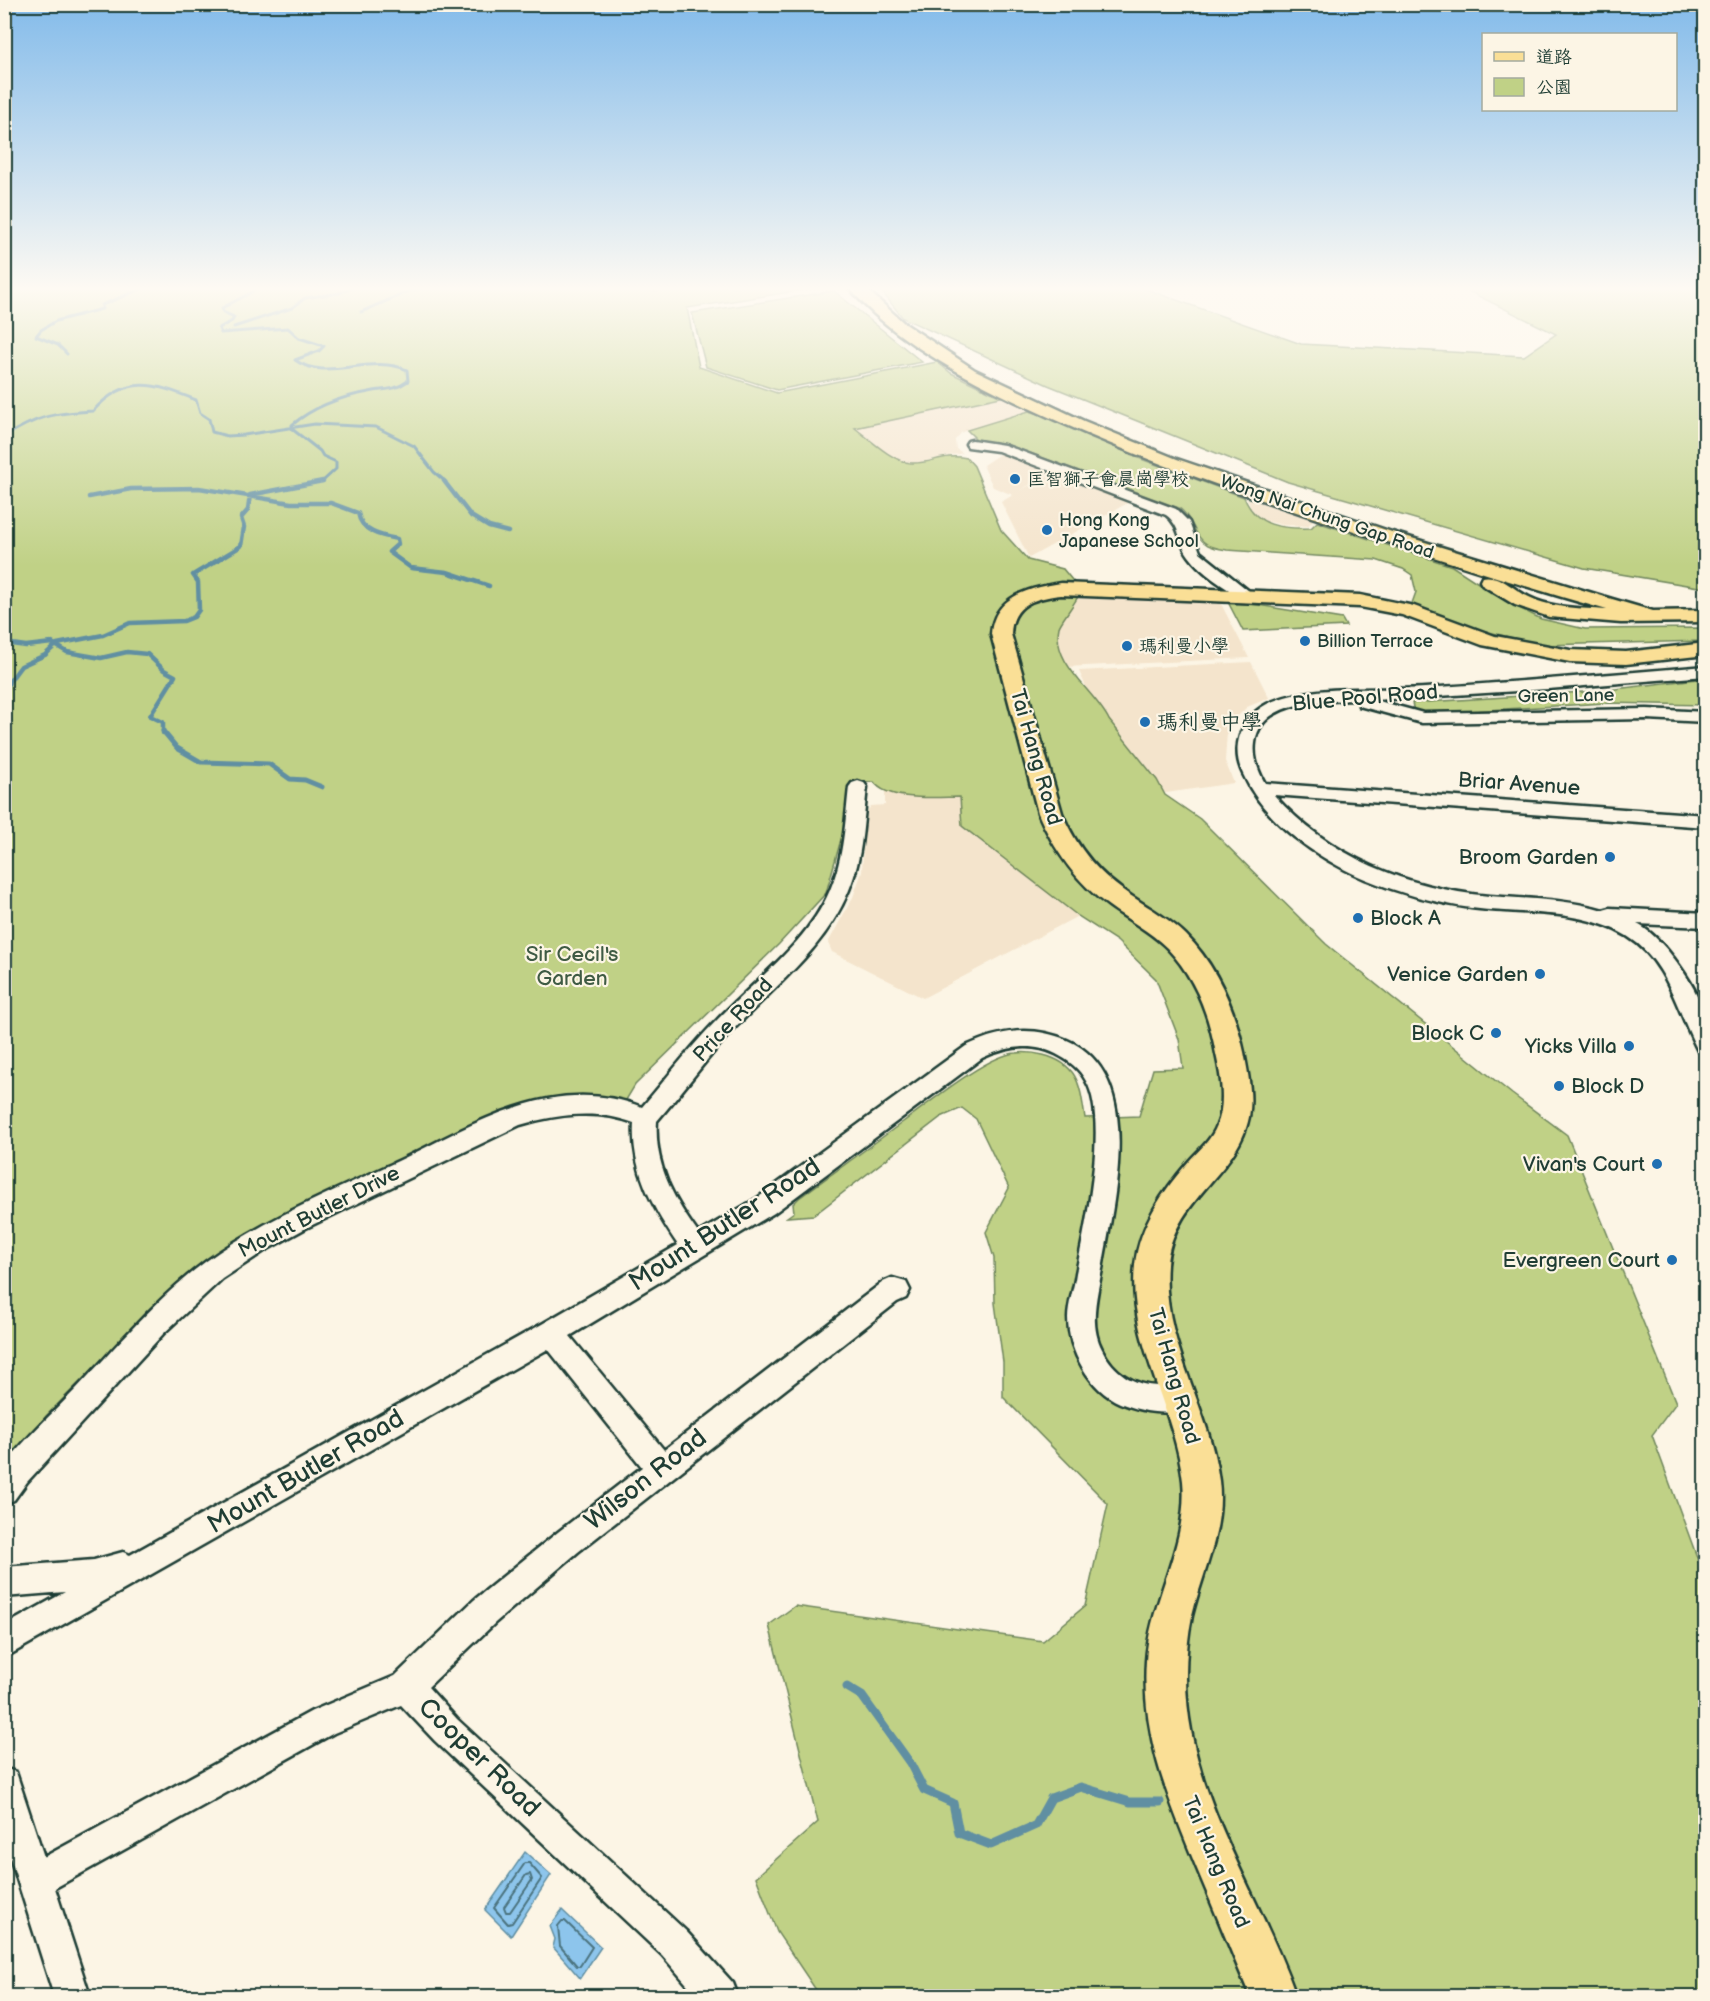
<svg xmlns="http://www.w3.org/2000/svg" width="1710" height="2001" font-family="'Balsamiq Sans','LXGW WenKai TC',sans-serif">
<rect width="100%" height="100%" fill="#fcf5e5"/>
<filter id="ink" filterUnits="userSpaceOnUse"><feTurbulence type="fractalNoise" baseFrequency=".0167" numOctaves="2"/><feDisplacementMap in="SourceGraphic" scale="12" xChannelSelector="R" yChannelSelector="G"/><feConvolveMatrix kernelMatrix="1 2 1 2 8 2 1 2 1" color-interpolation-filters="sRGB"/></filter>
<g filter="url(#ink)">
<!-- built -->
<path fill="#f4e4cc" d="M1000,394L1032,412L962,432L955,440L956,449L963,453L903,466L828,427Z
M1001,453L1053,471L1019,491L1055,472L1133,500L1029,558L1001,502L1013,495L993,487L983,465Z
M1247,498L1313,520L1308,526L1283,525L1265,521L1252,511Z
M1094,595L1218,598L1249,658L1065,667L1039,601L1057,596Z
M1251,662L1269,698L1247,707L1236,718L1227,732L1225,761L1234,783L1166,793L1139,781L1113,748L1079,671Z
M885,787L960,789L963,826L1078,916L923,998L832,952L828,943L853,897L862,872L865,814L871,806L885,805Z"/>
<!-- green -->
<path fill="#c0d186" stroke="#70875d" stroke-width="1.5" d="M5,286H645L644,290L657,292L648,286H828L687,308L699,367L777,393L937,362L951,373L1001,397L855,428C868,438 894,463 911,463C932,464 943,453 967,458L974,466L1001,530L1028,560L1063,569L1081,591C1077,601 1060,622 1059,627C1051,664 1095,691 1109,720L1157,780L1165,795L1200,819L1326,944L1512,1094L1567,1135L1676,1403L1652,1435L1705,1579V1996H820L777,1932L756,1877L818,1822L769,1625L795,1606L1043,1641L1085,1606L1108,1504L1003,1397V1362L995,1303L994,1258L986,1232L1009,1188L976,1119L962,1108L941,1117L814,1215L787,1217L794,1212L793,1204L799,1198C833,1173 868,1148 903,1122C928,1104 987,1055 1016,1053C1024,1052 1035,1053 1043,1055C1079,1064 1080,1086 1085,1118L1139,1116L1153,1069L1183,1068L1179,1039L1156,979L1117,941L1078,916L962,826L960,797C937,797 888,802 874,782L850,783L847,818L826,893L779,944L635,1085L626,1100L586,1097L512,1110L235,1240L181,1280L46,1416L5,1470Z
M890,286H1137L1301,344L1524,356L1556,334L1470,292L1466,286H1705V588L1584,568L1288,482L1048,385L903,318L881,291Z
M834,291L922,362L777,390L706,367L692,313Z
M1029,411L1049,417L1141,459L1244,497C1256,527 1282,529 1311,528L1317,522L1452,566L1509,603L1541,619L1585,629L1705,628V641L1541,645L1441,620L1411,606L1416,592L1412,575L1403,569L1376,560L1227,550C1221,549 1214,548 1208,545C1194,538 1193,517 1179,508L1006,444L978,441L967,430Z
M1227,600L1342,619L1346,626L1243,631Z
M1705,678V705L1606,703L1422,714L1414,711L1412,703L1599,691Z"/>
<!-- water -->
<path fill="#8dc5ec" stroke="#618fa2" stroke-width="1.5" d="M525,1852L551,1875L511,1936L485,1910Z
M562,1910L601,1947L580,1978L553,1947L555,1939L550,1926Z"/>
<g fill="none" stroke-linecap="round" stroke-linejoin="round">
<!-- shore -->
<path stroke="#4b737e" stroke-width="2" d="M525,1863H529L542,1878L512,1923L508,1924L494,1908Z
M530,1874L532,1880L510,1912H506L504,1907L526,1875Z
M562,1921H565L592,1947L580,1966H577L560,1946L558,1926Z"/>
<!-- stream-far3 -->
<path stroke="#618fa2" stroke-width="3" d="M257,286L252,292L222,308L223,312L234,317L232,321L219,328L221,333L288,328L299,338L324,346L319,351L295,360C326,383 371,353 407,370L408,381C392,392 386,388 369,392C340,397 314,406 292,425V429L320,451L323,456L336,462V469L323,481L317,482
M361,312L407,292L430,286
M234,327L292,308L305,298L339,293L358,286
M67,354L58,345L36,336L41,330L56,321L102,309V305L148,286
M4,437C37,416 54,413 93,411C127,374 154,383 196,400L200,413L209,419L212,432L227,436L244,435L315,424L376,427L414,446L434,472L446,482"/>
<!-- stream-far2 -->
<path stroke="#618fa2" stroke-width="4.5" d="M444,481L471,516L489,527L508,532
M89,497L131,489L199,488L291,503H331L358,513C361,532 381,536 397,539L398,544L389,552L411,568L447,572L489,586
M4,643L26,646L52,643L67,652L101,658L127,652L147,654L164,670L175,676L150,716L163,722V733
M4,699L9,682L21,666L45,655L57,644L103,635L130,623L184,621L194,617L199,610L198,582L193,575L241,546L244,527L241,518L248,510L250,495L323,481"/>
<!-- stream-far1 -->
<path stroke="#618fa2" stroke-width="5" d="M163,731L177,748L201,762L269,764L290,779L305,780L322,787"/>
<!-- stream -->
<path stroke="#618fa2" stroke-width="9" d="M847,1687L862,1696L910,1763L924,1790L953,1803L959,1833L991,1845L1036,1825L1051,1798L1081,1787L1130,1802H1160"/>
<!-- minor casing -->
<g stroke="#1f3d34" stroke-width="5">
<path id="minor" d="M972,440L1004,445L1176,509L1189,522L1200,552L1254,595L1247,599L1242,598C1223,586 1202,574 1189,556C1178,542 1181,526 1166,515L998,451L968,447L966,444L968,441Z
M1706,666V676L1548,689L1375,700L1423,713L1647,709L1706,712V722L1647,719L1422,723L1359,706L1358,700C1325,701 1260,699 1255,743C1253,757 1258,771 1265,783L1706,815V827L1274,795C1329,857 1407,888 1489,896C1527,899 1566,899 1603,910L1610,908L1706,913V927L1637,924C1663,936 1702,992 1706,1021C1707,1031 1706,1043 1706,1053L1698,1051C1677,1011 1668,961 1627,936C1581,908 1522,915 1471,908C1435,903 1399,893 1365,879C1317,858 1265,823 1243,774C1230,747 1241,718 1267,704C1310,683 1378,691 1425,688C1519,682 1612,674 1706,666Z
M858,781L864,783L867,787C863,822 863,857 849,890C825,950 773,987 730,1033C705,1061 682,1092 657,1121C654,1165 673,1198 698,1233L756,1199L966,1046C1000,1030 1032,1025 1067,1040C1146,1074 1114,1199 1103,1264C1098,1292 1088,1323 1102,1349C1113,1372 1134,1386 1159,1386C1171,1386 1180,1384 1191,1389L1194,1398L1191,1407C1167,1417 1143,1412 1120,1403C1090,1390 1068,1351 1068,1318C1068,1304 1074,1288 1076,1273C1085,1229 1109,1120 1086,1081C1080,1069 1068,1060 1056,1054C1032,1042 1005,1047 982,1058L774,1213L570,1336L664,1450L883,1282L892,1278L906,1282L910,1290L906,1298L897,1302L578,1552L496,1622L428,1687L457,1719L686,1931L733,1983L738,1996H697L662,1955L435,1741L401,1705L334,1733L55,1888L90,1996H54L4,1838V1768L16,1772L44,1857L312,1711L395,1676L474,1600L558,1532L642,1467L548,1349L4,1658V1626L65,1592L4,1597V1567L94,1560L123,1552L130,1555L542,1324L678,1245C653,1208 631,1169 634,1123C597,1109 558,1114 520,1125L306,1228L266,1250L222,1279L163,1334L27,1482L14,1500L4,1504V1466C25,1438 52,1414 76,1389C117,1346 157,1298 205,1262C264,1219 332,1192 398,1161C446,1138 495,1109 548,1099C581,1093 611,1095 642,1107C667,1078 690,1047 717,1020C756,979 807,944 830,890C844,857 845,822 849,787L852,783Z"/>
</g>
<!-- major casing -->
<g stroke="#1f3d34" stroke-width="5">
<path id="major" d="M848,286H863L904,323L975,370L1084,421L1177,459L1392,532L1612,599L1653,611L1706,610V622L1621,623L1549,617L1515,605L1482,585L1480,581L1482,577C1499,573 1514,590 1529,597C1553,609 1581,608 1607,610C1521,586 1436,558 1351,530C1250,497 1150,463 1053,419C987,389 893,344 848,286Z
M1061,583L1360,595L1414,606L1495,636L1570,650L1626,652L1706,643V655L1626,664L1570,662L1482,645L1402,615L1360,607L1061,595C1035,598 1012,604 1011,634L1062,813C1077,849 1100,876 1133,897C1151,909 1171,920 1186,935C1217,966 1235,1010 1244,1052C1248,1073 1253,1096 1249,1117C1238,1174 1172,1200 1167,1265C1161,1341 1210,1407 1219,1481C1225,1529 1203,1570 1192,1616C1188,1635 1186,1655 1186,1675C1185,1791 1259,1891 1296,1996H1250C1232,1954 1215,1911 1197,1869C1169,1800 1141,1737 1146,1661C1150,1599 1189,1544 1183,1481C1175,1408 1127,1340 1135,1265C1139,1225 1164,1190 1189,1161C1199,1150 1212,1139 1217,1125C1226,1104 1221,1076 1216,1054C1209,1015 1195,977 1167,948C1150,931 1128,920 1109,906C1076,882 1054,850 1038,813L991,634C994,596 1029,588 1061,583Z"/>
</g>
<!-- minor -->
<use href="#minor" fill="#fcf5e5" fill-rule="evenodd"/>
<!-- major -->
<use href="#major" fill="#fadf96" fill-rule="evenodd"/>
</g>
</g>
<!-- sky -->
<linearGradient id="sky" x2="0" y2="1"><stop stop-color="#83bbea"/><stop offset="0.51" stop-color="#fefaf3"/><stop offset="1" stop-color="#fefaf3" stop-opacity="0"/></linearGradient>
<rect width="1710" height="566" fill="url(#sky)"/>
<!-- markers -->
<g fill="#1f6fb2" stroke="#fcf5e5" stroke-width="2">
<circle cx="1015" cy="479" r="6"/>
<circle cx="1047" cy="530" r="6"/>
<circle cx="1305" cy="641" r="6"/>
<circle cx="1127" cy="646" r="6"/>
<circle cx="1145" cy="722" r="6"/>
<circle cx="1610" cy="857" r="6"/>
<circle cx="1358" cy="918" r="6"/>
<circle cx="1540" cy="974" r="6"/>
<circle cx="1496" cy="1033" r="6"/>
<circle cx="1629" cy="1046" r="6"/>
<circle cx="1559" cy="1086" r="6"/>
<circle cx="1657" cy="1164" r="6"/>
<circle cx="1672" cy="1260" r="6"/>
</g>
<g text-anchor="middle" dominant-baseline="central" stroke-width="4.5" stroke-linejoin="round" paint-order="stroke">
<!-- far-poi labels -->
<g font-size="18" fill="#1f3d34" stroke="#fcf5e5" text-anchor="start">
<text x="1027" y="479">匡智獅子會晨崗學校</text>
<text x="1059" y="520">Hong Kong<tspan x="1059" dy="21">Japanese School</tspan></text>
<text x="1317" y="641">Billion Terrace</text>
<text x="1139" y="646">瑪利曼小學</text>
</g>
<!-- far-street labels -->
<g font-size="18" fill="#1f3d34" stroke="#fcf5e5">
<text transform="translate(1327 517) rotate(19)">Wong Nai Chung Gap Road</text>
<text transform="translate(1566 696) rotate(-1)">Green Lane</text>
</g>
<!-- street labels -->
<g font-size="21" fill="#1f3d34" stroke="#fcf5e5">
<text transform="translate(1365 698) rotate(-5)">Blue Pool Road</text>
<text transform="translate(1036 757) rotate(74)">Tai Hang Road</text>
<text transform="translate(1519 784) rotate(4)">Briar Avenue</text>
<text transform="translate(733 1020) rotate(-47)">Price Road</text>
<text transform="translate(319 1212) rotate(-27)">Mount Butler Drive</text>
<text transform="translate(1174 1376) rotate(74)">Tai Hang Road</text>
<text transform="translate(1216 1862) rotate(67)">Tai Hang Road</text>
</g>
<!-- poi labels -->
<g font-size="21" fill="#1f3d34" stroke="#fcf5e5" text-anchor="end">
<text x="1157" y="722" text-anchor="start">瑪利曼中學</text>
<text x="1598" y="857">Broom Garden</text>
<text x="1370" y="918" text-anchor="start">Block A</text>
<text x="1528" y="974">Venice Garden</text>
<text x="1484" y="1033">Block C</text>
<text x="1617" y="1046">Yicks Villa</text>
<text x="1571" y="1086" text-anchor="start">Block D</text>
<text x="1645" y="1164">Vivan's Court</text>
<text x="1660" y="1260">Evergreen Court</text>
</g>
<!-- park labels -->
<g font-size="21" fill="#3f5b44" stroke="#fcf5e5">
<text x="572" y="954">Sir Cecil's<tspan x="572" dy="24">Garden</tspan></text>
</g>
<!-- near-street labels -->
<g font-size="26" fill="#1f3d34" stroke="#fcf5e5">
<text transform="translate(725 1225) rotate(-33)">Mount Butler Road</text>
<text transform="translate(306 1472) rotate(-30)">Mount Butler Road</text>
<text transform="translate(646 1480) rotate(-38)">Wilson Road</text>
<text transform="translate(479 1758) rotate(44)">Cooper Road</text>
</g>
</g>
<!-- margin -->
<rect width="1710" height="2001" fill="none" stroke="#fcf5e5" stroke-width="24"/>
<rect x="12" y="12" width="1686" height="1977" fill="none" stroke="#1f3d34" stroke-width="2" filter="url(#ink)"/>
<!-- legend -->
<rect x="1482" y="33" width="195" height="78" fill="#fcf5e5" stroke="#a4ab9e" stroke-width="1.5"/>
<rect x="1494" y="52" width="30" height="9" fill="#fadf96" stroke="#a4ab9e" stroke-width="1.5"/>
<text x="1536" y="63" font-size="18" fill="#1f3d34">道路</text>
<rect x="1494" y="78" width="30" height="18" fill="#c0d186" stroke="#a4ab9e" stroke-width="1.5"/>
<text x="1536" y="93" font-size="18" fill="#1f3d34">公園</text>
</svg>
